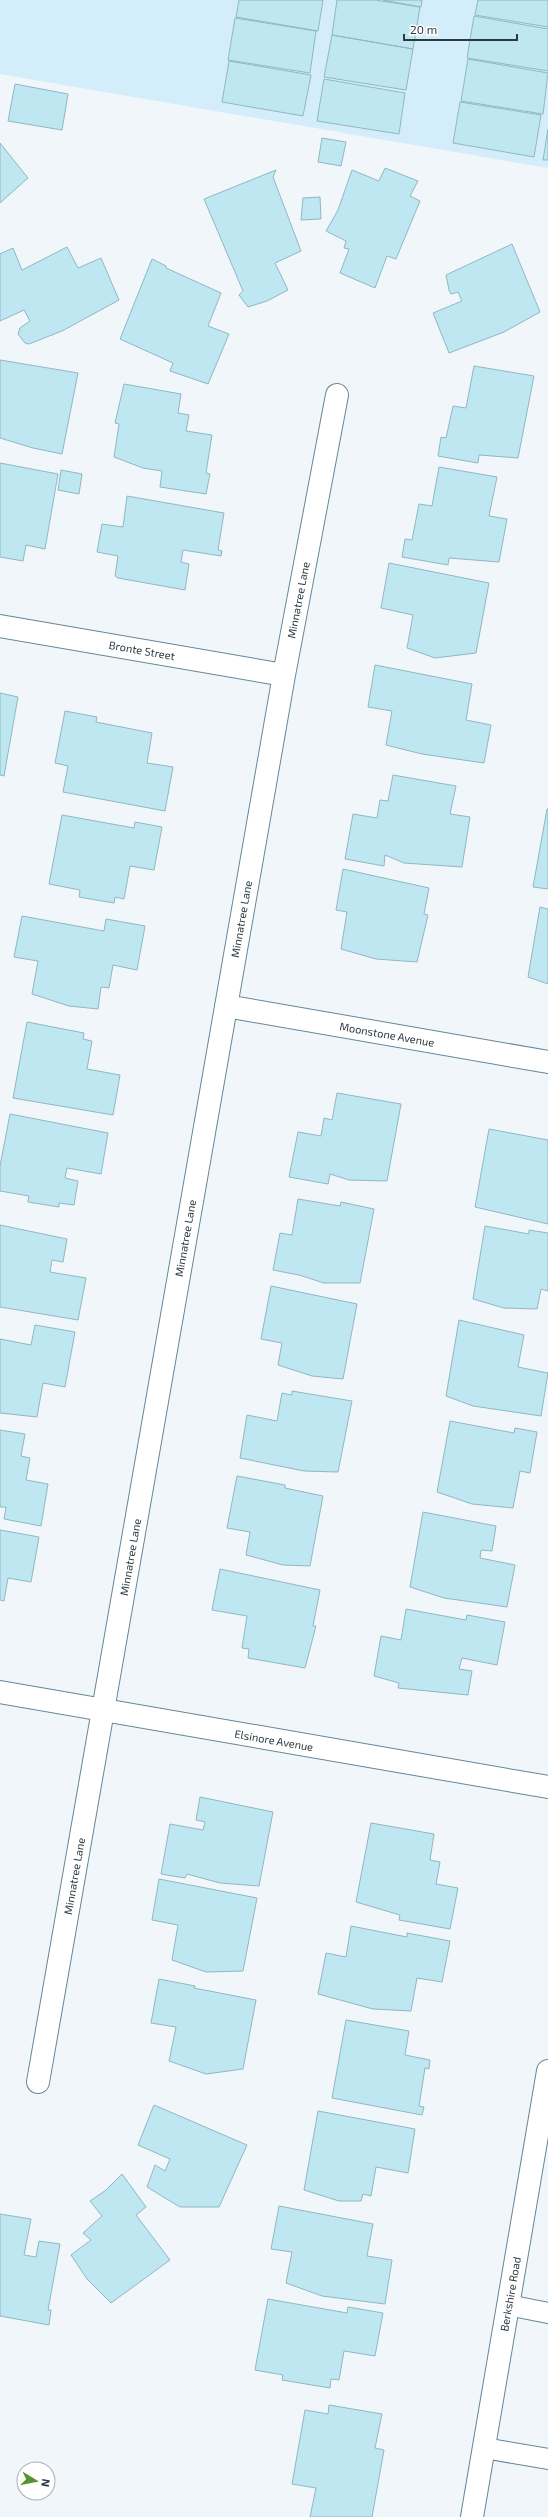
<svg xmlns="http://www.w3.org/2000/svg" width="548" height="2517" font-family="'Exo 2',sans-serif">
<rect width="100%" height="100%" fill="#f0f6fa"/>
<!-- built -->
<path fill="#d3edfb" d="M0,0H548V168L0,74Z"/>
<!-- building -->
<path fill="#bee7f1" stroke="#90b8c2" d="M239,0H323L318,31L236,17Z
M337,0H375L420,7L413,49L332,35Z
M383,0H422L421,7Z
M478,0H548V27L475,15Z
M474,16L548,29V71L467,58Z
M235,18L316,31L310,73L228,60Z
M332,35L413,49L406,90L324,77Z
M468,59L548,73L543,114L461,101Z
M229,61L311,75L303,116L222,102Z
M324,79L405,93L399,134L317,121Z
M15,84L68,94L62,130L8,121Z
M460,102L541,115L534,157L453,143Z
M548,129V160H543Z
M322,138L346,142L341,166L318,162Z
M0,143L28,178L0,203Z
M385,168L418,181L410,196L420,201L396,259L387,256L375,288L340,273L349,249L344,248L346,241L326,231L338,210L352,170L379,181Z
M276,170L273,177L301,251L275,263L288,290L267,301L248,307L239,295L243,291L204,199Z
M320,197L321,219L301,220L303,198Z
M512,244L540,312L504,332L449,353L433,313L462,301L458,292L451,294L449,290L446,275Z
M67,247L78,268L101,258L119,300L62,331L29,344L25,343L18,334L20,328L30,321L24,310L0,321V254L13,248L22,270Z
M152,259L166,266V268L221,293L208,326L229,334L208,384L170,371L173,363L120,339Z
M0,360L78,373L62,454L33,448L0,438Z
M474,366L534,376L518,458L479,455L478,463L438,456L441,437L446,438L453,406L466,408Z
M124,384L181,394L178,413L189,415L186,431L212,435L206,473L210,474L206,494L160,487L162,471L143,468L114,457L119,424L115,423Z
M0,463L58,474L45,549L26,545L23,561L0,557Z
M439,467L497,477L489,516L507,519L499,562L449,558L448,565L402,557L405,539L412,540L419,504L432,506Z
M61,470L82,474L79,494L58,490Z
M127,496L224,513L218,550L222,551L221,556L183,550L181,562L189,564L185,590L118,578L115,576L118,556L97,552L102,524L123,527Z
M389,563L489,583L476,653L435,658L407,648L413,615L381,608Z
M375,665L472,684L466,720L491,725L484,763L422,754L386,745L392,711L368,707Z
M0,693L18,697L4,776L0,775Z
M65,711L97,717L96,722L152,733L147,763L173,767L165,811L63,792L68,766L55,763Z
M393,775L456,786L450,814L470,817L462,867L404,863L385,855L384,866L345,859L353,814L377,818L380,800L388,801Z
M547,809H548V889L533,887Z
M62,815L134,828L135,822L162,827L154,870L130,866L124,899L115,897L114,903L79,897L80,890L49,884Z
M343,869L429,888L424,914L428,915L417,962L376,959L341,949L347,912L336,910Z
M540,907L548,909V984L528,977Z
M22,916L104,931L106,919L145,926L137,970L113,965L109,988L101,987L98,1009L69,1006L32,994L38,961L14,957Z
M27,1022L84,1033L83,1039L92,1041L87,1069L120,1075L113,1115L13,1098Z
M337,1093L401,1104L387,1181L349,1180L330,1174L328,1184L289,1177L298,1132L321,1136L324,1118L332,1120Z
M10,1114L108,1133L101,1174L67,1168L65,1178L78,1181L74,1205L59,1203V1207L28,1202L29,1196L0,1191V1166Z
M489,1129L548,1140V1224L475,1207Z
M298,1199L340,1206L341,1202L374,1209L360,1283H324L299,1275L273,1270L280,1233L292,1235Z
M0,1225L67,1239L63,1262L52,1260L50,1272L86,1278L78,1320L0,1307Z
M485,1226L529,1234V1230L548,1233V1291L541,1289L537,1309L504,1308L473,1299Z
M271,1286L357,1304L343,1379L312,1376L278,1365L282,1343L261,1339Z
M459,1320L524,1335L518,1367L548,1373L541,1416L473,1406L446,1396Z
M35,1325L75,1332L65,1387L43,1383L37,1417L0,1413V1339L31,1345Z
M292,1391L352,1401L338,1472L304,1471L240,1458L247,1415L277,1421L282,1393L292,1395Z
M450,1421L514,1433L515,1428L537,1432L530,1473L520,1471L513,1508L472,1504L437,1492Z
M0,1430L25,1434L21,1456L30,1458L26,1480L48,1484L41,1526L4,1519L6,1507H0Z
M237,1476L285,1485V1488L323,1496L310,1566L283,1565L246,1555L250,1532L227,1528Z
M423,1512L496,1526L492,1551L481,1550L480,1558L515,1565L507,1607L444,1598L410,1587Z
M0,1530L39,1537L31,1582L8,1578L4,1601L0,1600Z
M220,1569L320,1590L313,1626H316L305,1668L248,1658L249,1649L242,1648L247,1616L212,1610Z
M406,1609L466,1620L467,1615L505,1622L497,1665L462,1658L459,1669L472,1671L468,1695L398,1688L399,1683L374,1676L381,1636L401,1640Z
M200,1797L273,1812L259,1886L220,1883L187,1874L185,1878L161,1874L170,1824L203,1830L205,1822L196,1820Z
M371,1823L434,1834L430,1860L440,1862L436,1884L458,1888L450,1929L399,1920L400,1915L356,1902Z
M159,1879L257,1898L243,1971L206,1972L172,1960L178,1925L152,1920Z
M351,1926L407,1937V1933L450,1941L442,1982L417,1978L411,2011L373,2009L318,1994L326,1953L346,1957Z
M159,1979L195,1986L194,1988L256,2000L243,2069L206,2074L169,2061L176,2027L151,2023Z
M346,2020L409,2031L405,2055L430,2060L429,2069L425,2068L419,2106L424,2107L422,2115L332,2098Z
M154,2105L247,2145L219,2207H180L147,2187L155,2165L165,2171L170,2159L138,2145Z
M318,2111L415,2129L408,2173L376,2167L371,2196L363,2194L361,2201H339L304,2190Z
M122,2174L146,2207L136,2215L170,2260L111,2303L87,2279L71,2255L91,2240L83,2233L102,2216L90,2201L106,2190Z
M279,2206L373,2224L367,2256L392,2260L385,2304L322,2296L286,2283L292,2252L271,2249Z
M0,2214L31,2219L24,2255L36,2257L39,2241L60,2244L48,2310H51L49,2325L0,2316Z
M268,2299L347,2313L348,2307L383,2313L375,2356L344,2351L339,2380L331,2379L330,2388L282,2380L283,2375L255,2370Z
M329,2405L382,2414L375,2448L384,2450L372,2517H310L316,2488L292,2484L305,2410L328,2414Z"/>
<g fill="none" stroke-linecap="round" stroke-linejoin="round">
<!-- service casing -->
<g stroke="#668698" stroke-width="22">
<path id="service" d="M508,2305L548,2313
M484,2448L548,2459"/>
</g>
<!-- minor casing -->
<g stroke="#668698" stroke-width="24">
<path id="minor" d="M0,626L284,675
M226,1006L548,1062
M0,1692L548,1787
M38,2082L284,675L337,395
M472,2517L548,2071"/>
</g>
<!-- service -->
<use href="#service" stroke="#fff" stroke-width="20"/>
<!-- minor -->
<use href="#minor" stroke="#fff" stroke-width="22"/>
</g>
<g text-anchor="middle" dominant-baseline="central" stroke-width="3" stroke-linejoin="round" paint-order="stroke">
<!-- street labels -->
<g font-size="11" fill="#2b3941" stroke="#fff">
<text transform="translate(298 600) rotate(-79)">Minnatree Lane</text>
<text transform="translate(142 650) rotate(10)">Bronte Street</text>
<text transform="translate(241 919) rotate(-80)">Minnatree Lane</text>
<text transform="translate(387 1034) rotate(10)">Moonstone Avenue</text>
<text transform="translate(185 1238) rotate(-80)">Minnatree Lane</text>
<text transform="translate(130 1557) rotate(-80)">Minnatree Lane</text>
<text transform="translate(274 1740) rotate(10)">Elsinore Avenue</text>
<text transform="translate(74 1876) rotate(-80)">Minnatree Lane</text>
<text transform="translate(510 2294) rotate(-80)">Berkshire Road</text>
</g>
</g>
<!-- north arrow -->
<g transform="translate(36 2481) rotate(100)"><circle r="19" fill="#ffffff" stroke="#aab0b3"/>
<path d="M0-3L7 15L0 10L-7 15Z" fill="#579332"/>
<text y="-6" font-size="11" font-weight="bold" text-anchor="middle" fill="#2b3941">N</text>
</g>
<!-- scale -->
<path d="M404 34v6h113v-6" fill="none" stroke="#2b3941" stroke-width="2"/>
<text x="410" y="34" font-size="12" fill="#2b3941" stroke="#ffffff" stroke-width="3" paint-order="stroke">20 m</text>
</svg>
